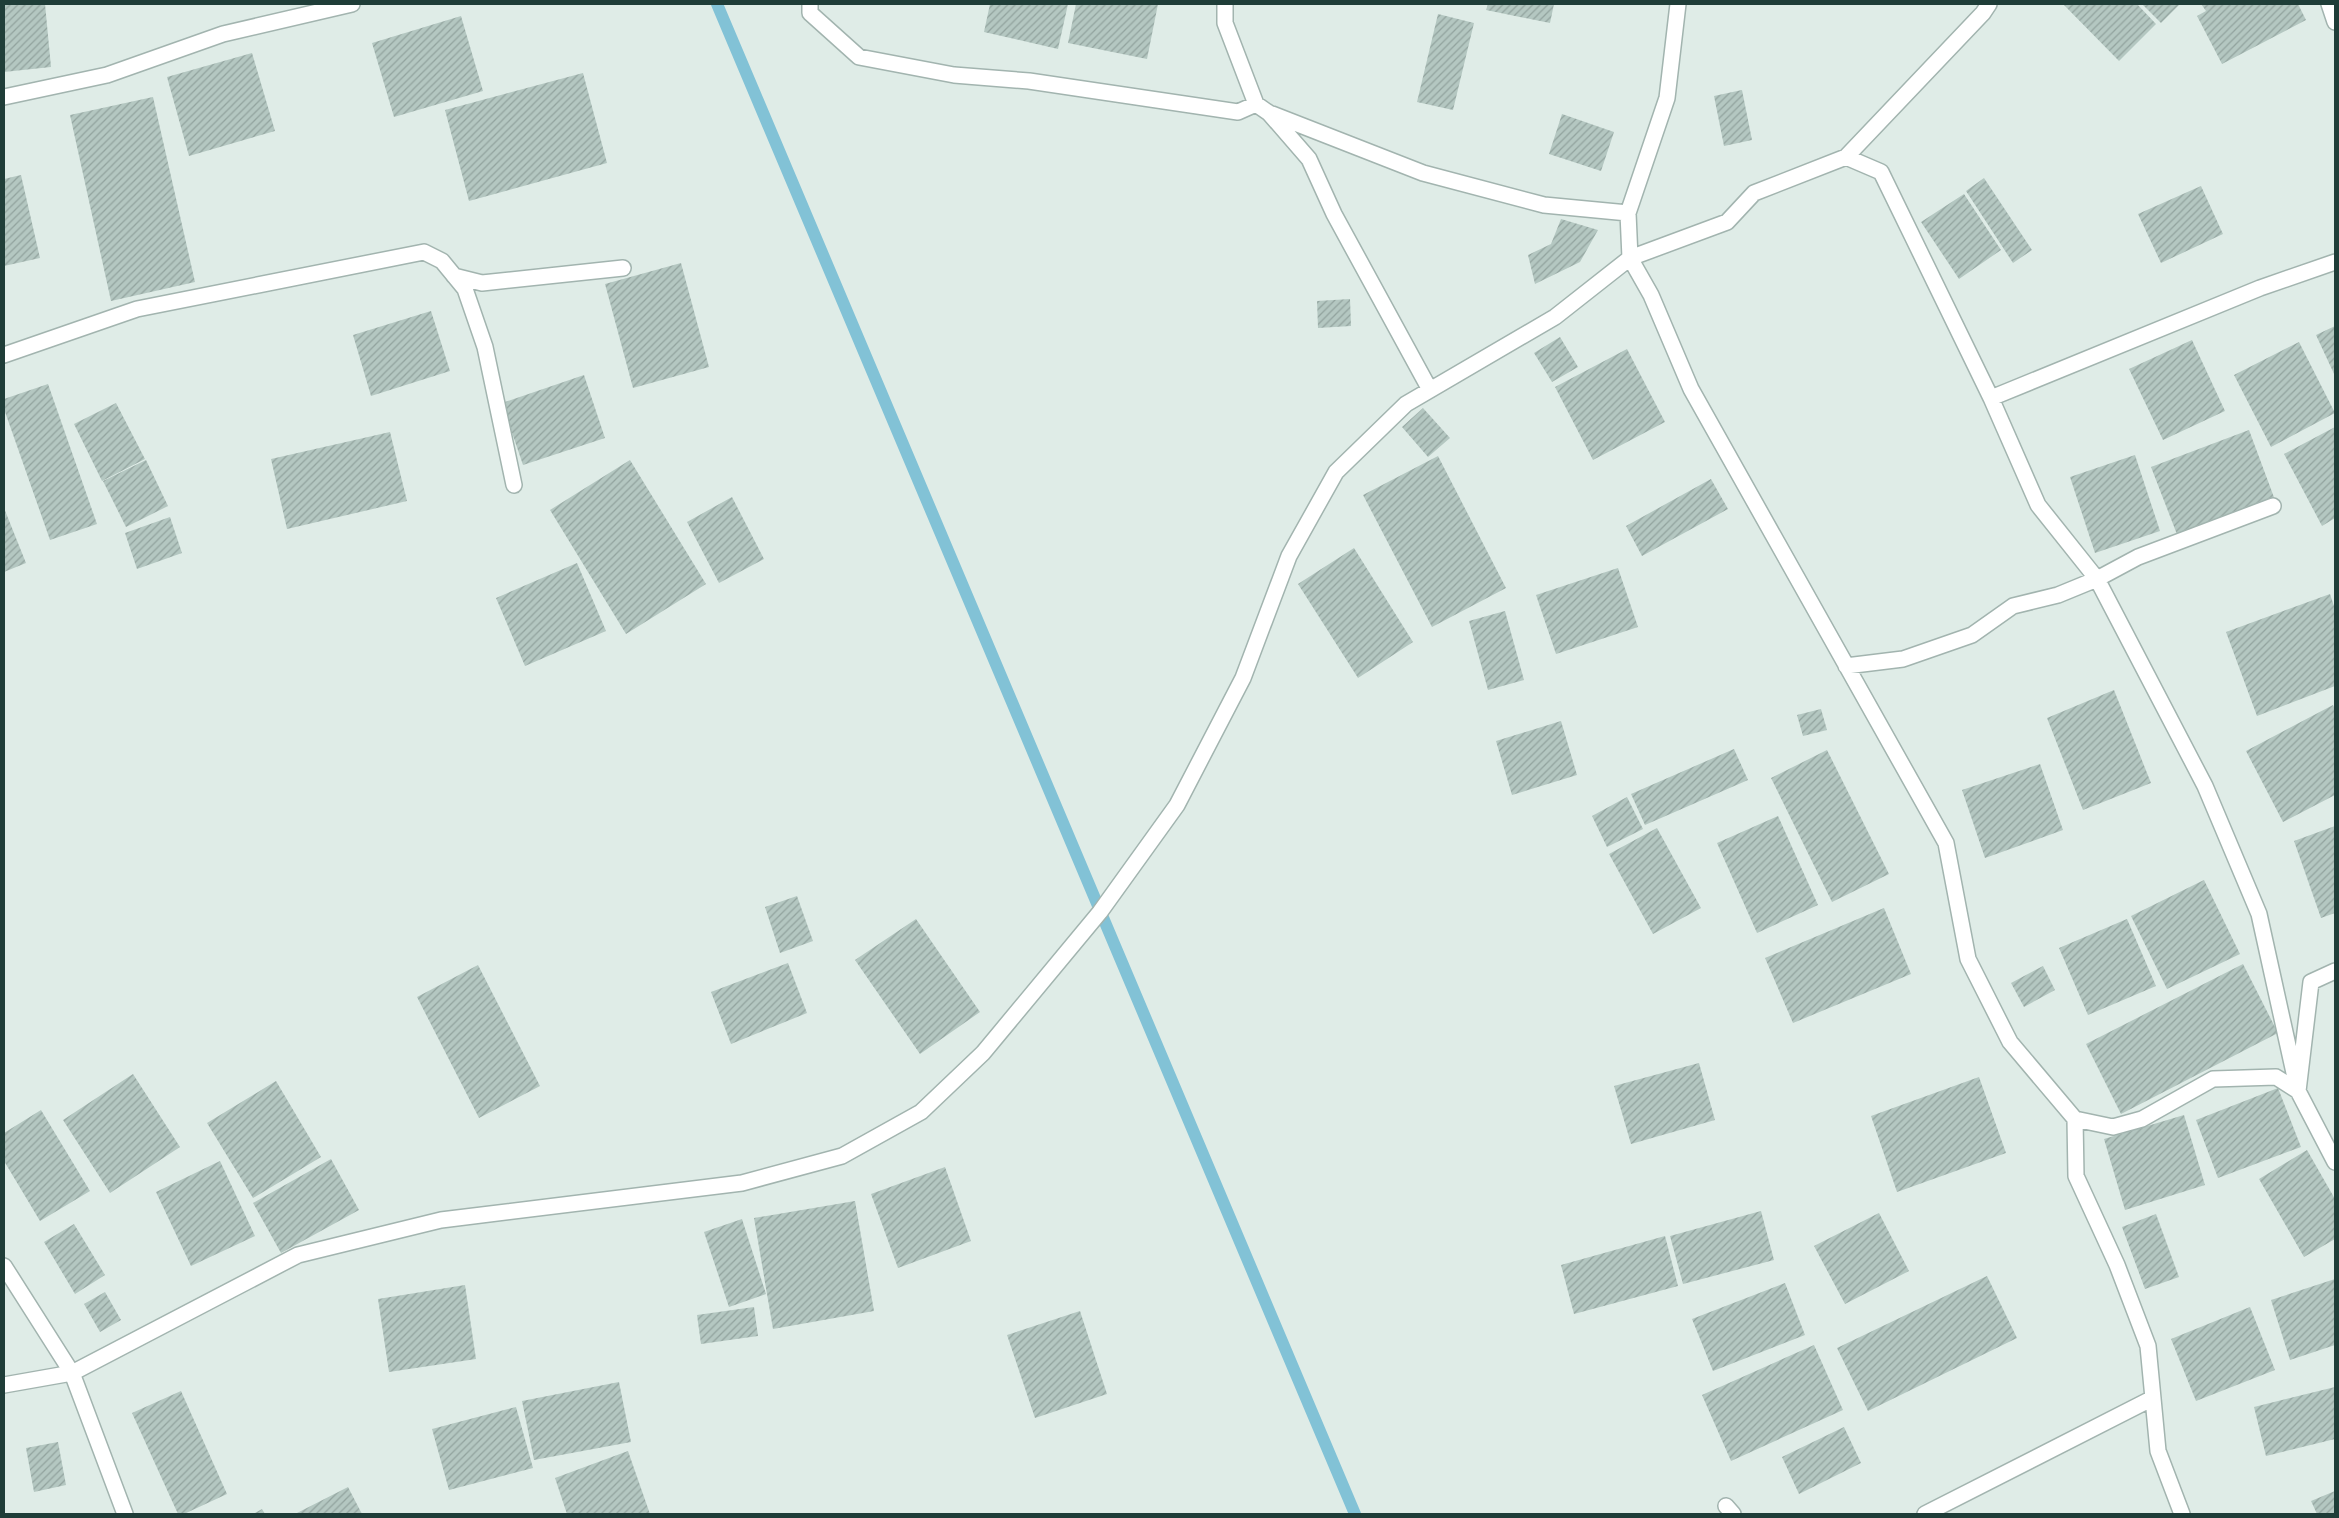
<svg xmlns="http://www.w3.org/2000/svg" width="2339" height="1518" font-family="'PT Sans',sans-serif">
<defs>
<pattern id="building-hatch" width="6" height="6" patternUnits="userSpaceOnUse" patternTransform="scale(1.25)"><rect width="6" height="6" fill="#b4c7c1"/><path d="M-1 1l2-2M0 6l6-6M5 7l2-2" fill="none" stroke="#92a39e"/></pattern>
</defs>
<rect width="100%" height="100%" fill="#dfece7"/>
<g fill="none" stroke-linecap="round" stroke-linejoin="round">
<!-- stream -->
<path stroke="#82c2d6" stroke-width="12" d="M717,4L1355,1514"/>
</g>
<!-- building -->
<path fill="url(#building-hatch)" d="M4,4H45L51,67L4,72Z
M990,4H1068L1058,49L984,32Z
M1076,4H1158L1147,59L1068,43Z
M1488,4H1554L1550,23L1486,10Z
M2063,4H2137L2156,24L2119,61Z
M2142,4H2180L2161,23Z
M2201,4H2298L2306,20L2222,64L2197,16L2206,11Z
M1438,14L1474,23L1453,110L1417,102Z
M461,16L483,91L394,117L372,43Z
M252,53L275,131L189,156L167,77Z
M583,73L607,163L469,201L445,110Z
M1742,90L1752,140L1724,146L1714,96Z
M153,97L195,282L111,301L70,115Z
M1562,114L1614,132L1601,171L1549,154Z
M21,175L40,258L4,266V179Z
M1984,178L2032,250L2013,263L1966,191Z
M2201,186L2223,234L2161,263L2138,214Z
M1964,194L2001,250L1959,279L1921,222Z
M1561,219L1598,230L1580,262L1535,284L1528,255L1551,244Z
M681,263L709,367L633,388L605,284Z
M1350,299L1351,326L1318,328L1317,301Z
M431,311L450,371L371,396L353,335Z
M2335,326V376L2316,335Z
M1560,337L1578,367L1552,382L1534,353Z
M2192,340L2225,411L2163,440L2129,369Z
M2299,342L2335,413L2271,447L2234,375Z
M1627,349L1665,422L1593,460L1555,387Z
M584,375L605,438L523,465L502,403Z
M48,384L97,524L50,540L4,409V399Z
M116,403L145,459L102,481L74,424Z
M1423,408L1450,438L1428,457L1402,427Z
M2335,427V518L2322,526L2284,454Z
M2249,430L2275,500L2178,537L2151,467Z
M390,432L407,501L287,529L271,459Z
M2135,455L2160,531L2095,553L2070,477Z
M1438,456L1506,588L1432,627L1363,495Z
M146,460L168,506L126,527L103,481Z
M630,460L706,584L626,634L550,510Z
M1711,479L1728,509L1642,556L1626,526Z
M732,497L764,559L719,583L687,522Z
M4,508L26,563L4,572Z
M170,517L182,553L137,569L125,533Z
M1354,548L1413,642L1358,678L1298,584Z
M577,563L606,631L525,666L496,598Z
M1618,568L1638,627L1556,654L1536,595Z
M2330,594L2335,609V686L2257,716L2226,632Z
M1505,611L1524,680L1488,690L1469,621Z
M2114,690L2151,783L2083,810L2047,718Z
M2333,705L2335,709V795L2283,822L2246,751Z
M1821,709L1827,730L1803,736L1797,715Z
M1561,721L1577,775L1512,795L1496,741Z
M1734,749L1748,780L1645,825L1631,794Z
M1827,750L1889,874L1832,902L1771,778Z
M2040,764L2063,830L1985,858L1962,790Z
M1627,797L1643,829L1607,847L1592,816Z
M1778,816L1818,905L1757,933L1717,843Z
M2335,826V913L2321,918L2294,841Z
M1657,828L1701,908L1653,934L1609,854Z
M2204,880L2240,954L2167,989L2131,916Z
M797,896L813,941L780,953L765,907Z
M1884,908L1911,974L1793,1023L1765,958Z
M916,919L980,1012L920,1054L855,960Z
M2127,919L2156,986L2088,1015L2059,948Z
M788,963L807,1013L731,1044L711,992Z
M2243,964L2278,1033L2121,1114L2086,1044Z
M478,965L540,1086L479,1118L417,997Z
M2043,966L2055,990L2024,1007L2011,983Z
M1699,1063L1715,1120L1631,1144L1614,1086Z
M133,1074L180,1147L110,1193L63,1120Z
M1979,1077L2006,1153L1897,1192L1871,1116Z
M276,1081L321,1157L253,1198L207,1123Z
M2278,1088L2301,1147L2218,1178L2196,1120Z
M41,1110L90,1191L40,1221L4,1161V1133Z
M2184,1115L2205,1185L2125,1210L2104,1139Z
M2307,1150L2335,1199V1239L2304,1257L2259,1179Z
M331,1159L359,1210L281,1253L253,1203Z
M220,1161L255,1236L191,1266L156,1192Z
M945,1167L971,1241L898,1268L871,1194Z
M855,1201L874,1311L773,1329L754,1218Z
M1761,1211L1774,1260L1683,1284L1670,1236Z
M1879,1213L1909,1271L1845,1304L1814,1246Z
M2156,1214L2179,1277L2145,1289L2122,1227Z
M742,1219L766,1294L729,1307L704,1232Z
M74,1224L105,1275L75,1294L44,1242Z
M1665,1236L1678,1286L1574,1314L1561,1265Z
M1987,1276L2017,1338L1868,1411L1837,1348Z
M2335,1279V1345L2290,1360L2271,1300Z
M1785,1283L1805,1335L1713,1371L1692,1319Z
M465,1285L476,1359L389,1372L378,1299Z
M105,1292L121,1320L100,1332L84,1304Z
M754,1307L758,1336L701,1344L697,1315Z
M2250,1307L2275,1370L2196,1401L2171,1339Z
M1080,1311L1107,1394L1035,1418L1007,1335Z
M1814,1345L1843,1410L1731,1461L1702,1395Z
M619,1382L631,1442L534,1460L522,1401Z
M2335,1387V1439L2266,1456L2254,1407Z
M181,1391L227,1494L184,1514H178L132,1413Z
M516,1407L533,1468L449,1490L432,1429Z
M1844,1427L1861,1463L1799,1494L1782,1457Z
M58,1442L66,1485L34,1492L26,1448Z
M628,1451L650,1514H567L555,1478Z
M348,1487L362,1514H295Z
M2335,1491V1514H2317L2311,1501Z
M262,1509L265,1514H253Z"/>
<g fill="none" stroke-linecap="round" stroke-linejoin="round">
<!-- minor casing -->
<g stroke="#a2b4af" stroke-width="18">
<path id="minor" d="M810,4V13L859,57L954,75L1029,81L1238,112L1256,104
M1225,4V23L1256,104L1269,113L1309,159L1334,214L1430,390
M1678,4L1667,98L1628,213L1630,258L1651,295L1691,389L1946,843L1968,959L2010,1042L2075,1119L2113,1127L2142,1119L2213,1079L2276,1077L2298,1091L2335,1162
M2329,4L2335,22
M4,97L107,75L223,34L352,4
M1272,114L1423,173L1544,205L1628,213
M1846,157L1983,13L1989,4
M454,276L482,283L623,268
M4,355L137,309L424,252L442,261L465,289L485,347L514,485
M1991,398L2260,288L2335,262
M1846,666L1903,659L1972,635L2013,606L2058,595L2097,579L2138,557L2273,506
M2075,1119L2076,1176L2117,1265L2148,1346L2158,1451L2182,1514
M4,1385L72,1373L298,1255L441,1220L742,1183L842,1156L921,1112L983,1053L1100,912L1177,805L1243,678L1289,556L1336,472L1406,404L1555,317L1630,258L1727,222L1754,193L1846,157L1881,172L1991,398L2038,505L2097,579L2205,786L2259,914L2298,1091L2311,982L2335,971
M1726,1506L1733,1514
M1925,1514L2153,1398"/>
</g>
<!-- tertiary casing -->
<g stroke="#a2b4af" stroke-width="18">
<path id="tertiary" d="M4,1266L72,1373L125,1514"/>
</g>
<!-- minor -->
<use href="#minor" stroke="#fff" stroke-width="15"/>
<!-- tertiary -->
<use href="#tertiary" stroke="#fff" stroke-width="15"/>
</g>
<!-- border -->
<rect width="2339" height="1518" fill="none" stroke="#1f3d38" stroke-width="10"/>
</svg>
